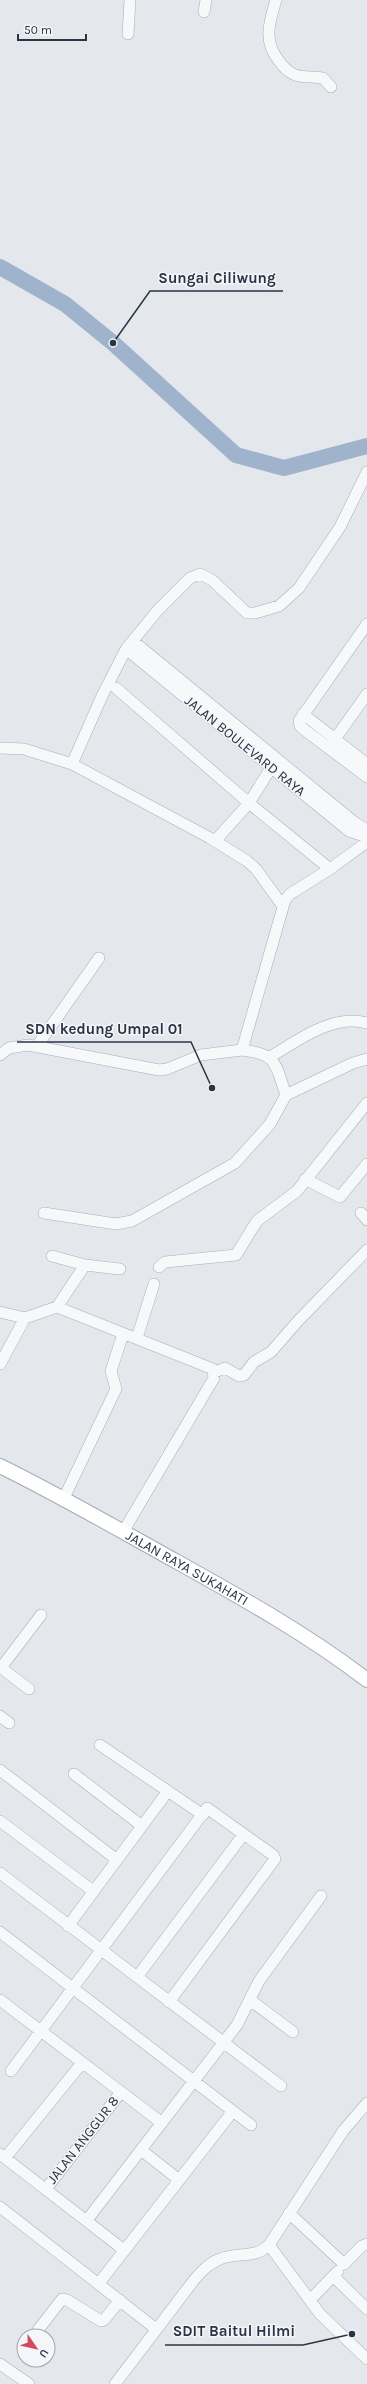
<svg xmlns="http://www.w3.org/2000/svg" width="367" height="2384" font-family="Karla,sans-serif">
<rect width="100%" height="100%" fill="#e4e7ec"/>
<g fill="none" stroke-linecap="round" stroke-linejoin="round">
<!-- river -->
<path stroke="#9fb4cc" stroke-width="16" d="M0,267L65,304L113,343L236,455L284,468L367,446"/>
<!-- minor casing -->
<g stroke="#a9aeb7" stroke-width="12">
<path id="minor" d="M276,0C269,23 263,41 279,61C283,67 288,72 295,75C304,78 314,76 323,78L331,87
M204,12L206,0
M128,34L130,0
M367,624L299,721L300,726L306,731L367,777
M133,641L354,822L367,830
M126,649L349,831L367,837
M116,688L249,803L330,869
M303,714L367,764
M330,746L367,694
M0,748L24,749L72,764L102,696L126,649L158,610L190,578L200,574L212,580L247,613H255L279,606L299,588L340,527L367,472
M72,764L210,838L247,861L256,869L282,905
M215,841L249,803L274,763
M37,1046L99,958
M242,1050C278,1054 275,1064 286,1095
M0,1055L9,1048L28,1045L159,1070L167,1069L201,1055L242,1050L285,900L290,894L330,869L367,842
M270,1057C297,1041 333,1013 367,1023
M305,1179L340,1197L367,1164
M44,1213L116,1224L132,1221L235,1163L270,1124L286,1095L353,1063L367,1059
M361,1213L367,1220
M52,1256L85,1265L57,1307
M85,1265L120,1269
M159,1267L165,1262L236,1255L257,1221L297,1191L367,1103
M0,1312L25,1318L57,1307L213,1369L214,1378L123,1532
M137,1338L154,1284
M0,1364L25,1318
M215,1372L225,1368L239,1376L244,1375L254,1362L271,1352L298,1321L367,1250
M63,1500L116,1389L111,1371L123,1334
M0,1667L29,1689
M0,1669L41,1615
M0,1716L9,1723
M100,1745L203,1815
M0,1770L117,1860
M74,1774L142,1826
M0,1821L93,1891
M0,1873L281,2086
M68,1926L168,1791
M0,1932L251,2125
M137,1977L243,1835
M0,2000L162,2123
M250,2000L293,2032
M11,2071L207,1808L273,1855L275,1859L169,2002
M141,2150L178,2179
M0,2154L124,2250
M5,2158L82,2063
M46,2189L121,2092
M0,2207L156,2329
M289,2213L344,2264L362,2246L367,2244
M87,2220L237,2025L259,1981L321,1896
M269,2245L320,2314L367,2359
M333,2276L367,2309
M99,2283L233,2111
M314,2296L338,2271
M38,2330L62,2299L67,2300L101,2321L104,2320L120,2300
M0,2364L29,2384
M115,2384L194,2280C201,2272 209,2263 220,2259C237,2252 255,2259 269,2245L343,2131L367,2103"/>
</g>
<!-- major casing -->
<g stroke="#a3abb8" stroke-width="16">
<g id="major">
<path id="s1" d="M0,1466C55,1493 109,1524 163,1554C233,1593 303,1631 367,1680"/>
</g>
</g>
<!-- minor -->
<use href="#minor" stroke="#f7f8fa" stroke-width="11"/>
<!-- major -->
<use href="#major" stroke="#fff" stroke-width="14"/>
</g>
<g text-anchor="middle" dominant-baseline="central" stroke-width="3" stroke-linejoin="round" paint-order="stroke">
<!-- street labels -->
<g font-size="14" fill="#2b3445" stroke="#f4f6f9">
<text transform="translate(245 746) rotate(39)">JALAN BOULEVARD RAYA</text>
<text stroke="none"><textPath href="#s1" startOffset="213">JALAN RAYA SUKAHATI</textPath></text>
<text transform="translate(83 2140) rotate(-52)">JALAN ANGGUR 8</text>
</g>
</g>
<!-- callouts -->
<path fill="none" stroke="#2b3445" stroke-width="1.5" d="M113 343L150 291H283M212 1088L191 1042H17M352 2334L303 2345H165"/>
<g fill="#2b3445" stroke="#f4f6f9" stroke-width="1.5">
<circle cx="113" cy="343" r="4"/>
<circle cx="212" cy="1088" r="4"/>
<circle cx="352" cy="2334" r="4"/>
</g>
<g font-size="15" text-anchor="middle" font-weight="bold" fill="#2b3445" stroke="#f4f6f9" stroke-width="3" stroke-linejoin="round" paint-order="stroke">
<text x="217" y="283">Sungai Ciliwung</text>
<text x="104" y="1034">SDN kedung Umpal 01</text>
<text x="234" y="2336">SDIT Baitul Hilmi</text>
</g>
<!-- north arrow -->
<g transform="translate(36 2348) rotate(124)"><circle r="19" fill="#f4f6f9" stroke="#a4a8b1"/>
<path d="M0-3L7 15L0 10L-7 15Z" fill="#d1495b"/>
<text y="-6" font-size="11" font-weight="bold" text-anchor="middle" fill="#2b3445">U</text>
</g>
<!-- scale -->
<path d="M18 34v6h68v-6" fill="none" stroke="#2b3445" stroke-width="2"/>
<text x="24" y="34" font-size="12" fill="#2b3445" stroke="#f4f6f9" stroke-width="3" paint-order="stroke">50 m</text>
</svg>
